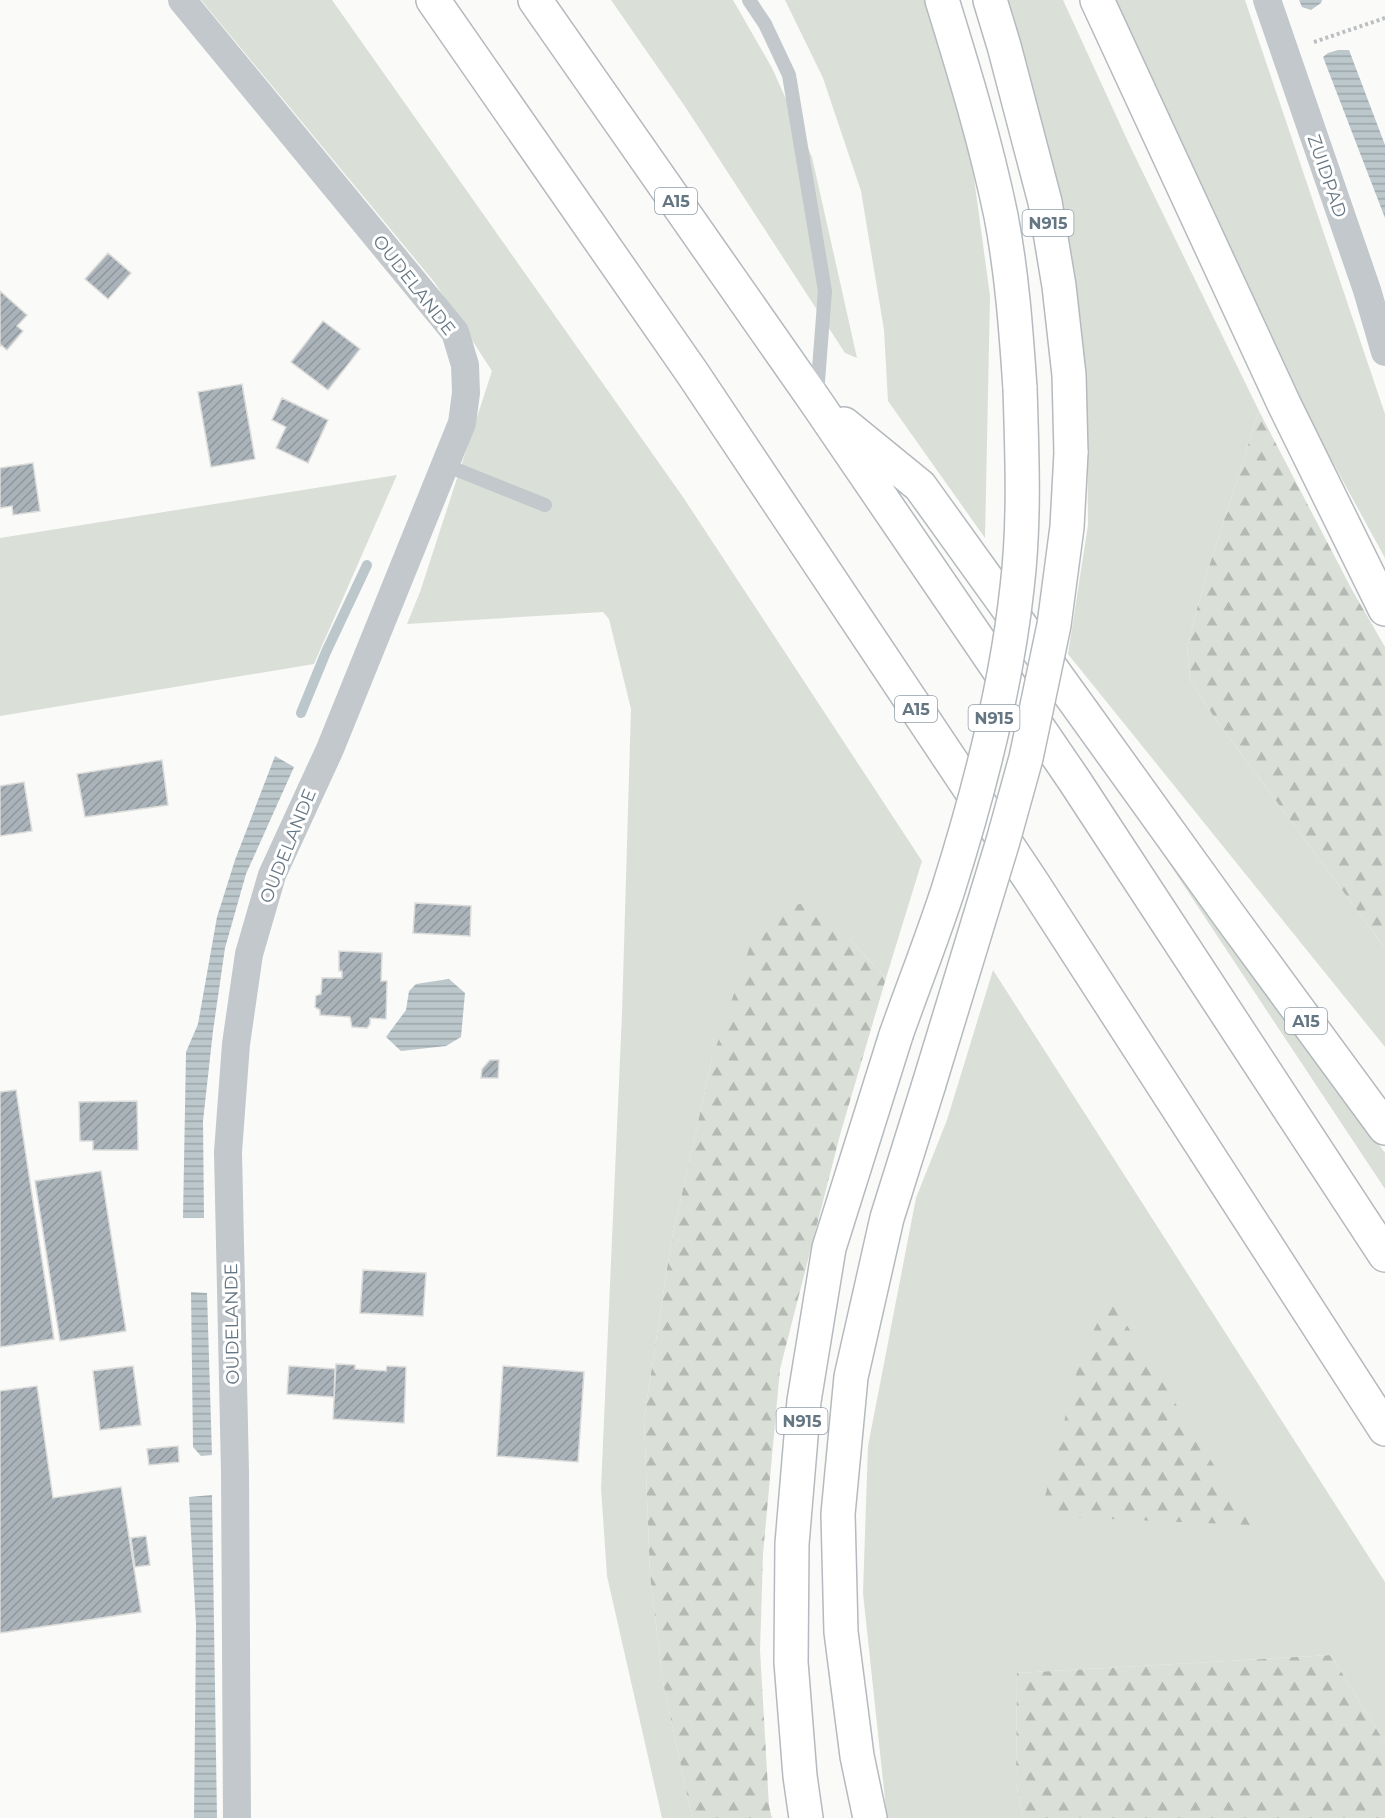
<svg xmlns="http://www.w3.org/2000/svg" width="1385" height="1818" font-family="Montserrat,sans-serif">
<defs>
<pattern id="forest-firs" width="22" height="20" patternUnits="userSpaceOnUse" patternTransform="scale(1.5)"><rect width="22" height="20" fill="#dadfd7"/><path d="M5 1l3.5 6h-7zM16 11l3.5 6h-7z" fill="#b4b9b4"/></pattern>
<pattern id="water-rules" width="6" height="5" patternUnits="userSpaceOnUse" patternTransform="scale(1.5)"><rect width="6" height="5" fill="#bbc7cb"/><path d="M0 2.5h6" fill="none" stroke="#9ca6aa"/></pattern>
<pattern id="building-hatch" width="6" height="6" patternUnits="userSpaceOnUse" patternTransform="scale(1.5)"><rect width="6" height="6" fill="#aab3b9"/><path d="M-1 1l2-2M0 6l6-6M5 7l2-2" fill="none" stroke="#8e969c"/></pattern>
</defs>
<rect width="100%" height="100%" fill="#fafaf8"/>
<!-- green -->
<path fill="#dadfd7" d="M201,0H332L683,497L922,861L886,978L849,939L712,1059L671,1243L644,1419L650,1575L663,1682L692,1818H662L607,1576L601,1488L622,1014L631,709L609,619L603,612L407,624L420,592L492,371L435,283Z
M611,0H733L772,68L812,157L857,358L845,353L686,108Z
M785,0H927L971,156L990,296L985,538L888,401L884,330L861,191L823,78Z
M1008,0H1063L1130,146L1259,411L1207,573L1187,645L1190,680L1214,717L1385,948V1047L1068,654L1088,525L1087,421L1081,322L1059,195Z
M1111,0H1245L1385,414V558L1308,417Z
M397,475L314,664L0,716V538Z
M1154,830L1385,1153V1189L1149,833Z
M993,970L1385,1582V1743L1331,1655L1017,1673L1016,1783L1023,1818H887L863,1593L868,1446L916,1198L947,1120Z"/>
<!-- forest -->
<path fill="url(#forest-firs)" d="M1259,411L1351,588L1385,647V948L1214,717L1190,680L1187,645L1207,573Z
M806,903L849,939L886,978L840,1135L780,1369L763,1554L760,1650L769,1806L772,1818H692L663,1682L650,1575L644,1419L671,1243L712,1059L752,940L776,908Z
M1110,1298L1251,1525L1040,1516L1081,1355Z
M1331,1655L1385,1743V1818H1023L1016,1783L1017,1673Z"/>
<!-- water -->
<path fill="url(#water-rules)" d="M1299,0H1322L1321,3L1311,10L1302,7Z
M1338,50H1349L1385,145V218L1323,57L1328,53Z
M275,756L294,767L246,874L225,948L213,1031L203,1121L204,1218H183L186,1052L198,1024L217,917L235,860Z
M449,979L465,993L461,1037L446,1046L401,1051L386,1037L406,1010L409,991L416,984Z
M191,1292L207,1293L212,1455L201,1456L193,1447Z
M212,1495L217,1818H194L196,1624L189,1497Z"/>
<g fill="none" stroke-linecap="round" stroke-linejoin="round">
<!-- stream -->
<path stroke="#bbc7cb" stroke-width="10" d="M301,713L326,652L367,565"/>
</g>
<!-- building -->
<path fill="url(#building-hatch)" stroke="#dcdcda" stroke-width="1.5" d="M108,253L131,273L108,299L85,279Z
M0,291L27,315L17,326L23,331L7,350L1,345L0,346Z
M323,321L360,349L328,390L291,362Z
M242,384L255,459L211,467L198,392Z
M282,398L328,420L308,463L276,448L286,427L272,420Z
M33,463L40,511L13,515L12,506L0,508V468Z
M162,760L168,805L85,817L77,774Z
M24,782L32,831L0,836V786Z
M415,903L471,906L470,936L413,933Z
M339,951L382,953L381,981H387L386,1019L370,1018V1024L367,1028L352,1027L350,1017L320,1015V1010L315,1007L316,996L321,994L322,978H342V971H339Z
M490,1060H499L498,1078H481L482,1069Z
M16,1090L54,1339L0,1347V1092Z
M137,1101L138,1150H93V1141H80L79,1102Z
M101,1171L126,1331L60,1341L35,1181Z
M363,1270L426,1273L423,1316L360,1313Z
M336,1364L355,1365V1369L386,1371L387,1366L406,1367L404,1423L333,1419Z
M133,1366L141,1425L100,1430L93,1371Z
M289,1366L335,1369L334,1397L287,1394Z
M503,1366L584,1372L578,1462L497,1456Z
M37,1386L53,1498L121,1487L141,1612L0,1633V1391Z
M178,1446L179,1462L149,1465L147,1449Z
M146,1536L150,1565L135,1567L131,1538Z"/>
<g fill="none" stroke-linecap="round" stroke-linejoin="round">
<!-- primary casing -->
<g stroke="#b5babe" stroke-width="36">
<path id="primary" d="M942,0C964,71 986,143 1001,216C1012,273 1016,330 1020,388
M990,0L1004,46L1045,202L1059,286L1069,375L1071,453
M1097,0L1284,404L1385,609
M806,1818L800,1776L791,1662L792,1544L804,1401L829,1248L896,1035
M870,1818L857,1756L841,1632L838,1514L851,1377L887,1218L929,1084"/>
</g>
<!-- highway casing -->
<g stroke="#b4b9bd" stroke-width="36">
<path id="highway" d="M433,0L693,374L1032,882L1385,1429
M535,0L816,402L1074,780L1385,1255
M844,424L920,486L1228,914L1385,1128"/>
</g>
<!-- path -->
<path stroke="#bbbfc2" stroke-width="4" stroke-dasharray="3 3" stroke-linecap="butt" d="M1314,42L1385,18"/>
<!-- lane -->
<path stroke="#c3c8cc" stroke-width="14" d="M749,0L765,24L789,75L825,291L817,394
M445,465L545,505"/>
<!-- street -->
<path stroke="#c3c8cc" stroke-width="28" d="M182,0L455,332L465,365L466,393L462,423L330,749L272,875L249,954L236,1044L228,1152L235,1472L237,1818
M1267,0L1367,290L1385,352"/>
<!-- primary -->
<use href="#primary" stroke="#fff" stroke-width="33"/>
<!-- highway -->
<use href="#highway" stroke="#fff" stroke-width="33"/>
<!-- primary-bridge casing -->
<g stroke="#b5babe" stroke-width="36" stroke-linecap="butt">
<path id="primary-bridge" d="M896,1035C913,987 932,939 948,890C979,792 1006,690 1017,588C1025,522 1022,454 1020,388
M929,1084L1003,841L1026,758L1054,625L1067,527L1071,453"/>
</g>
<!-- primary-bridge -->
<use href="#primary-bridge" stroke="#fff" stroke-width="33"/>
</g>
<g text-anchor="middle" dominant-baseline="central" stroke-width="6" stroke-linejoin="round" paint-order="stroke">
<!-- shield labels -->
<g fill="#fff" stroke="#939fa8" stroke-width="1.5">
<rect x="655" y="188" width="42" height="26" rx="4.5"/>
<rect x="1022.5" y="210" width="51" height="26" rx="4.5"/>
<rect x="895" y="696" width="42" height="26" rx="4.5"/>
<rect x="968.5" y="705" width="51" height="26" rx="4.5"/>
<rect x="1285" y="1008" width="42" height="26" rx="4.5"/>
<rect x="776.5" y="1408" width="51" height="26" rx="4.5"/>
</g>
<g font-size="16" font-weight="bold" fill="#657683">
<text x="676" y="201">A15</text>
<text x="1048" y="223">N915</text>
<text x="916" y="709">A15</text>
<text x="994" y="718">N915</text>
<text x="1306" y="1021">A15</text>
<text x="802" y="1421">N915</text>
</g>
<!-- street labels -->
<g font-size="18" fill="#657683" stroke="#fff">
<text transform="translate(1327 176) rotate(71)">ZUIDPAD</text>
<text transform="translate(414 285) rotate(52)">OUDELANDE</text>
<text transform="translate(288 846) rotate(-68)">OUDELANDE</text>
<text transform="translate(232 1324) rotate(-91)">OUDELANDE</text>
</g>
</g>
</svg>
